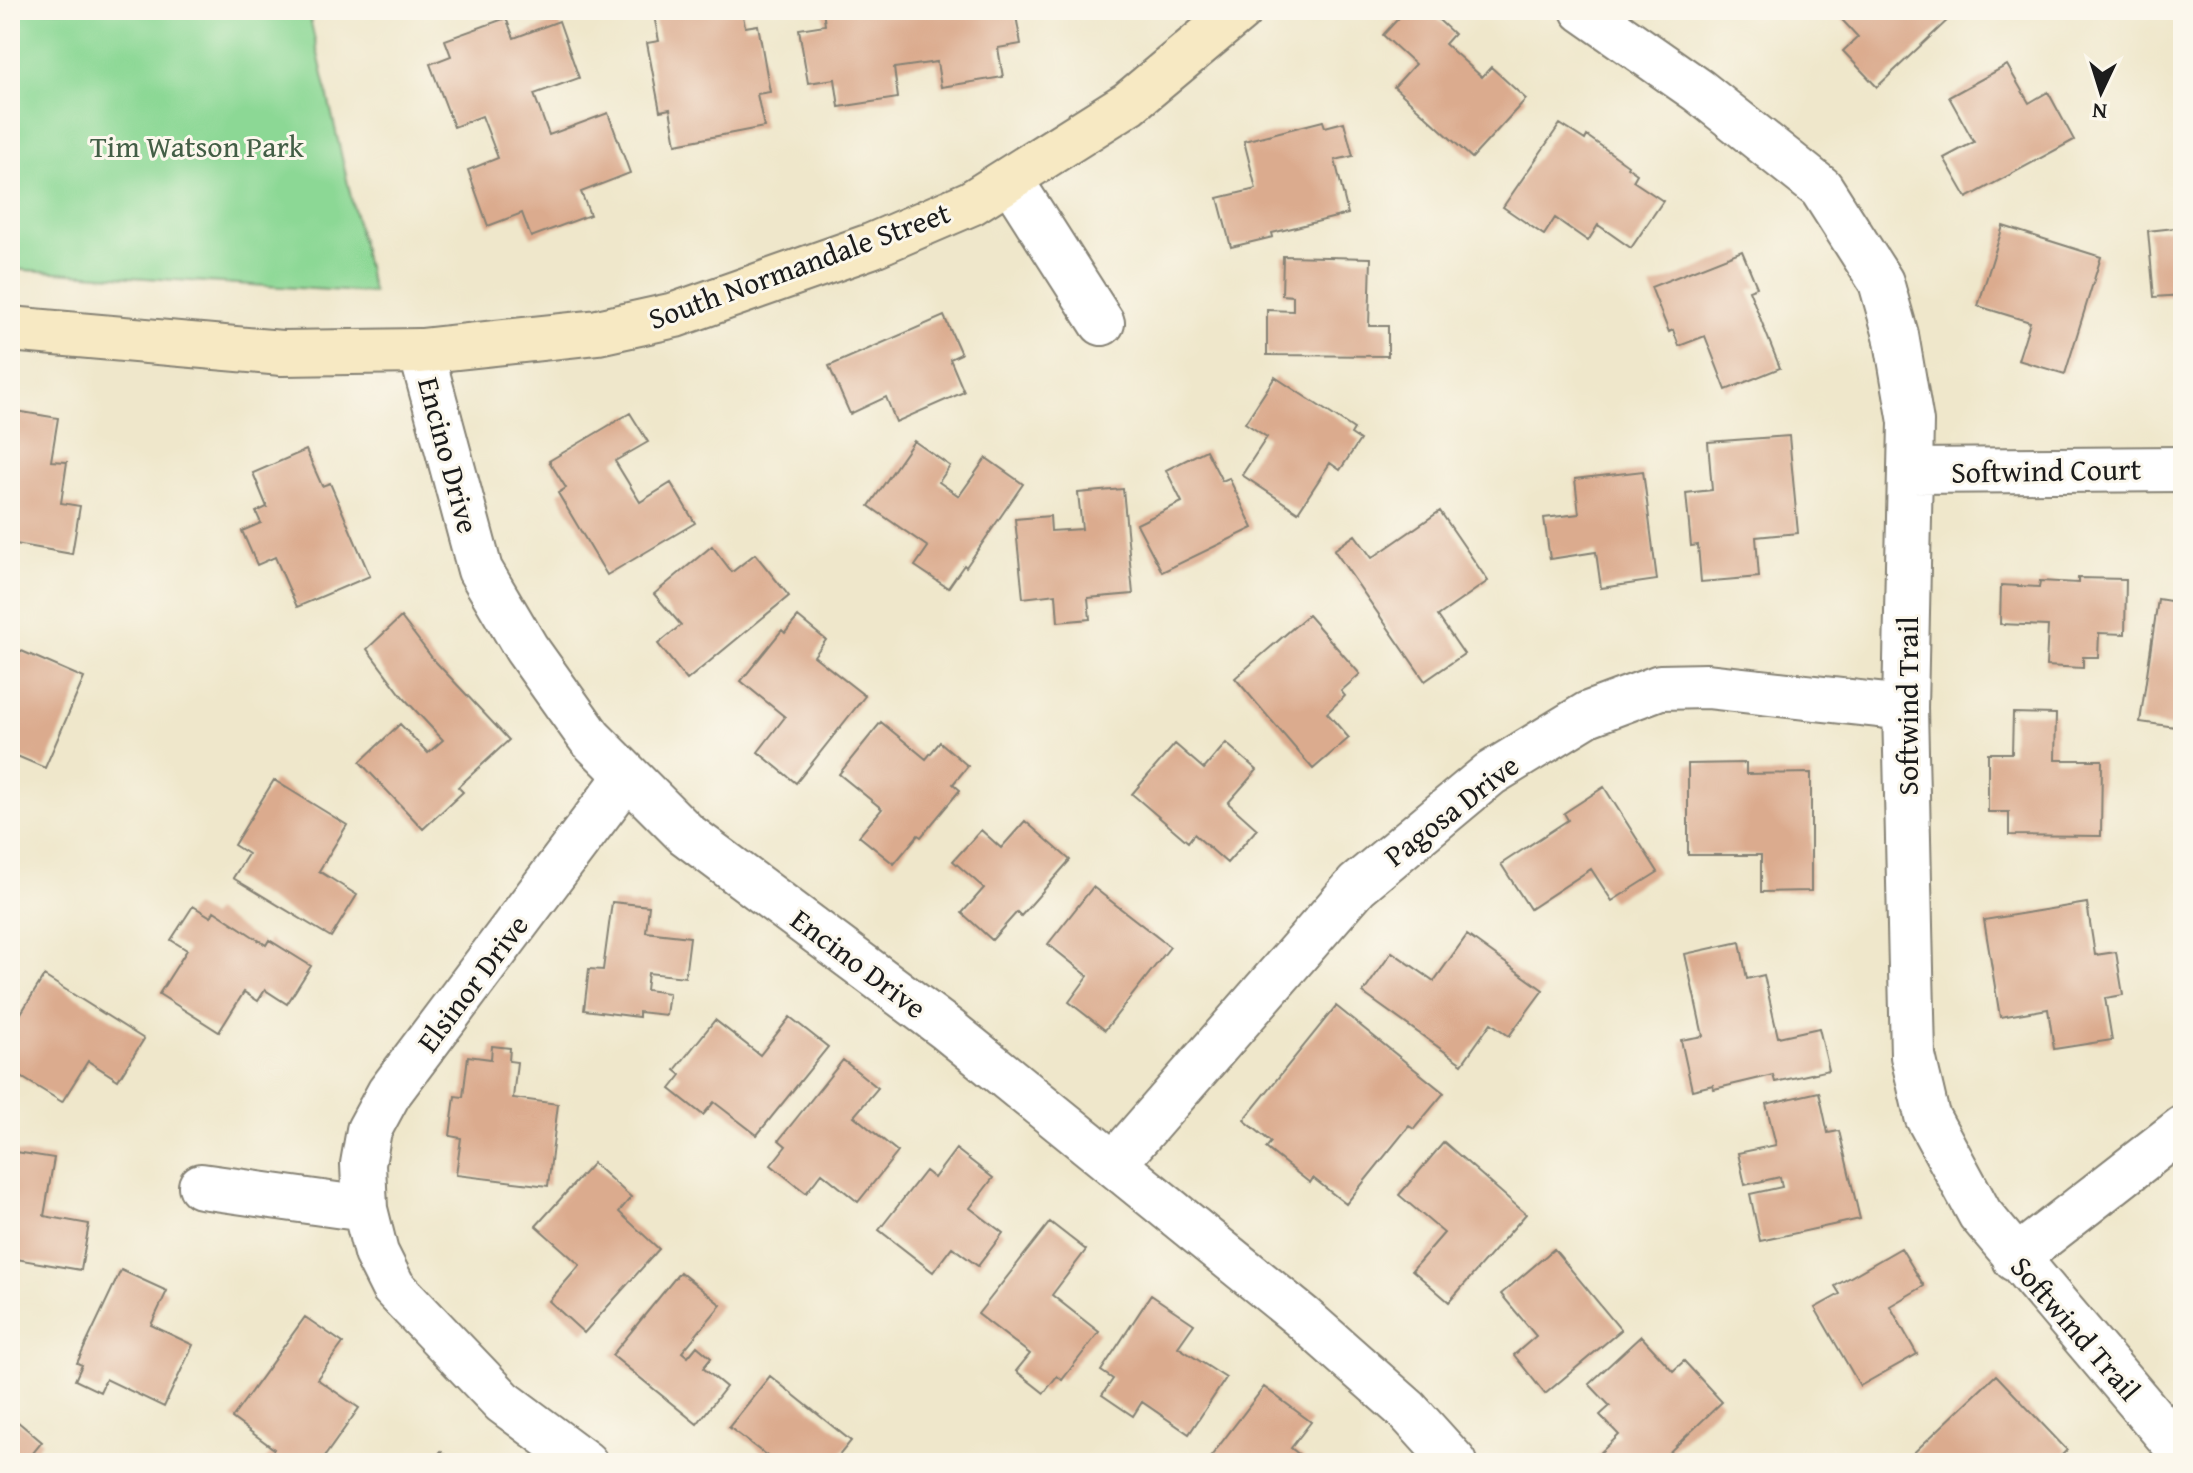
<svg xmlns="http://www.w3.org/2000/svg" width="2193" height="1473" font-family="'Gentium Book Plus',serif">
<rect width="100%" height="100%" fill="#fbf7ec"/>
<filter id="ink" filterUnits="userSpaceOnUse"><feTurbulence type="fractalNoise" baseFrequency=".0125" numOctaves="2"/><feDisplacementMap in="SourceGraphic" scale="16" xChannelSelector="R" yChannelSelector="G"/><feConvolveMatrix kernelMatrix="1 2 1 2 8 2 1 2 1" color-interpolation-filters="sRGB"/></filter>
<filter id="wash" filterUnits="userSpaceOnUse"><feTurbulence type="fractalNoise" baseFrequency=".006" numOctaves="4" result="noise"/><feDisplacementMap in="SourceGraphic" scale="32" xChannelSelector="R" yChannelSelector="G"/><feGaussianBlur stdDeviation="1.8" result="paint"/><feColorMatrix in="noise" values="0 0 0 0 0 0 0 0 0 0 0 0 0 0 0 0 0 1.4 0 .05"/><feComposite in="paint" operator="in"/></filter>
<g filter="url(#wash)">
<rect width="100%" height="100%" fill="#efe7cb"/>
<!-- green -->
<path fill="#8cd895" stroke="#547a58" stroke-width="2" d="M10,10H308L373,293L10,269Z"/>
<g id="blocks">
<!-- building -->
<path fill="#dbab8e" d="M653,10H742L745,27L758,25L770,92L757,94L764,127L676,144L670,109L660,111L647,43L659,41Z
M823,10H880L881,13L902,10H1015L1021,44L998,48L1003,77L941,87L937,62L894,68L898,98L839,107L835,79L808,83L799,29L825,25Z
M1406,10H1428L1454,34L1445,44L1482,77L1491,67L1526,99L1472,158L1394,87L1415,64L1383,35Z
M1833,10H1945L1951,17L1877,87L1843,51L1858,37Z
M506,18L514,38L559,21L579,78L534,94L549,135L608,113L630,173L581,192L590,215L531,237L522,213L488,226L468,170L498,158L482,116L454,127L430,64L451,56L445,40Z
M2007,65L2029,103L2048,92L2074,140L1967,198L1944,158L1974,142L1949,97Z
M1323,121L1325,127L1344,122L1353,156L1335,160L1348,214L1272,233L1273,237L1231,247L1218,198L1256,189L1244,141Z
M1560,124L1585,140L1587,136L1628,165L1627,167L1637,174L1633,181L1663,201L1631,248L1598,225L1588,241L1555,218L1544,235L1503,207Z
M2003,226L2101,257L2065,374L2018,360L2030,322L1978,306Z
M2183,227V295L2154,297L2148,231Z
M1742,251L1757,287L1749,290L1780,368L1726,390L1705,336L1679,346L1673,330L1669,332L1651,287Z
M1283,256L1371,258L1369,326H1388V356L1267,355V310L1293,311V296L1282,295Z
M944,316L961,354L950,359L964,392L896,422L886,397L850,414L829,366Z
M1275,377L1354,429L1351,434L1360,440L1340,470L1330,463L1298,512L1242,475L1267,437L1245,423Z
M10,410L58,418L51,461L67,462L61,503L80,506L72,554L10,543Z
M630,413L648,442L615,461L640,502L671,483L695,523L607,575L558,493L566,488L549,461Z
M1789,436L1798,533L1756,537L1759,577L1701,582L1698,545L1691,546L1686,493L1712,490L1708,442Z
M914,441L950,466L939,482L959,496L986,458L1023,484L966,567L964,565L948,588L915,566L928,547L869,506Z
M306,450L322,486L330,483L370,576L297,607L275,557L257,565L242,531L261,523L256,512L267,507L253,473Z
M1206,450L1222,481L1229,478L1253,528L1162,572L1137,524L1182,502L1166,470Z
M1643,471L1657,580L1601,588L1596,552L1550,559L1544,518L1579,514L1575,479Z
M1123,489L1133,594L1088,598L1090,619L1058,622L1056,594L1023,598L1015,519L1050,516L1051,531L1082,529L1078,493Z
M1440,511L1488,581L1438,616L1464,654L1425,681L1334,550L1355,535L1372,558Z
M712,546L732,572L755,554L789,596L687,680L658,644L681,625L654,594Z
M2078,578L2126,579L2125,634L2099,633L2098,657H2083V668L2046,666L2048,626L2000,624L2001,585L2039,587L2040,581L2078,583Z
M2158,599L2183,603V728L2140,722Z
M1308,615L1360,674L1341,691L1345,696L1327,713L1349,738L1313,769L1235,678Z
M401,617L433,659L509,740L458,787L463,792L423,829L360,762L400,724L428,753L443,740L403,697L367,649Z
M798,617L826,640L814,656L865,696L796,783L758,752L785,717L741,681L782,630L785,633Z
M10,646L84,678L45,768L10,753Z
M2013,713L2056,714L2055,760H2102L2101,836L2009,835V812H1988V753H2012Z
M881,722L926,759L940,742L968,766L953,784L960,790L921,837L918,835L894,864L859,836L882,809L839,774Z
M1226,743L1257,770L1228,803L1257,829L1227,863L1194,834L1188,842L1132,794L1175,744L1204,769Z
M1746,763V774L1811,773V891L1761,892V855H1688V764Z
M274,780L347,825L319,871L357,895L331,937L233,878L248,854L234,845Z
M1604,787L1658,872L1612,901L1591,869L1530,909L1501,864L1568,820L1564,813Z
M1025,821L1070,860L1021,916L1017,912L992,940L962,913L984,888L953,861L981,830L1001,848Z
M1093,887L1170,947L1105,1030L1069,1002L1088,976L1048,944Z
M612,902L649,906L646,932L690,937L685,977L648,973L646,990L669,993L666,1015L639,1012V1017L584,1010L589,969L603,970Z
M2087,903L2095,955L2116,952L2123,995L2105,998L2112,1040L2054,1049L2048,1009L2000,1017L1984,920Z
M193,906L211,917L214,911L266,945L269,940L311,966L287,1004L265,990L258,1001L244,992L219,1032L159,994L187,950L171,940Z
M1467,935L1543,990L1509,1036L1491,1023L1462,1064L1363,993L1392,952L1434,981Z
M1740,942L1747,979L1764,975L1778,1037L1819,1028L1829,1070L1775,1082L1773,1075L1714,1089L1713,1085L1692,1090L1681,1040L1703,1036L1685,954Z
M44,976L144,1039L118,1080L88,1061L62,1102L10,1070V1031Z
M1336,1006L1444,1093L1414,1129L1409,1126L1346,1204L1313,1178L1310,1183L1266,1148L1271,1142L1244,1120Z
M790,1017L828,1047L757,1135L714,1102L703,1115L670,1089L681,1075L675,1070L715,1020L760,1055Z
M492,1046L510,1048L509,1061L517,1062L513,1098L558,1104L548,1186L456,1175L461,1138L450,1136L455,1096L463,1097L468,1056L491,1059Z
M843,1060L878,1088L854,1116L898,1152L858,1202L822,1173L806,1193L771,1165L786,1146L779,1140Z
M1819,1092L1828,1133L1839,1131L1860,1219L1760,1241L1750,1194L1782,1187L1780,1177L1745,1185L1738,1153L1776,1145L1766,1104Z
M1444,1142L1526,1214L1449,1302L1412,1270L1444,1233L1399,1195Z
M956,1149L993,1178L970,1208L1003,1233L978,1266L952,1247L933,1272L879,1230L925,1171L934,1178Z
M10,1151L54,1158L44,1216L89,1224L81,1270L10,1258Z
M593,1163L631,1197L619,1212L659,1249L584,1333L549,1301L580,1265L536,1226Z
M1050,1222L1086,1250L1052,1295L1099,1332L1062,1380L1057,1376L1044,1393L1016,1371L1030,1354L978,1314Z
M1901,1248L1924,1286L1890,1306L1917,1354L1860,1386L1815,1308L1840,1294L1835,1286Z
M1554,1249L1621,1330L1545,1394L1514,1355L1536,1336L1501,1294Z
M121,1270L167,1291L151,1325L193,1345L164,1407L106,1379L100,1392L75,1380L82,1365L77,1363Z
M680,1272L721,1305L682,1352L688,1357L697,1346L711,1358L703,1368L726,1387L697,1424L612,1355Z
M1151,1295L1194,1324L1178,1347L1226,1378L1189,1434L1142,1402L1133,1416L1102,1395L1113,1379L1101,1371Z
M305,1317L343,1343L317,1379L359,1408L320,1463H263L274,1449L232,1418Z
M1641,1336L1673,1371L1684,1361L1722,1402L1658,1463H1605L1598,1455L1619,1435L1600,1415L1610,1406L1589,1384Z
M1996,1375L2067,1450L2056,1461L2058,1463H1903Z
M770,1376L851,1441L833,1463H761L767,1456L729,1427Z
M1264,1387L1311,1422L1291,1448L1310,1463H1206Z
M17,1421L42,1442L25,1463H10V1430Z
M441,1451L456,1463H432Z"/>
</g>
</g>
<g filter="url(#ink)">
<use href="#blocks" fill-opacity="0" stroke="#868274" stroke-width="2"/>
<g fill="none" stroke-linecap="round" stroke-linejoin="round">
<!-- street casing -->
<g stroke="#868274" stroke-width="48">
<path id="street" d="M1583,10L1699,91L1821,188L1881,282L1896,335L1911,422L1905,708L1913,1056L1927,1116L1980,1214L2183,1454
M1010,179L1102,323
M421,351L480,570L526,648L590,738L686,834L947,1029L1302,1317L1407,1410L1455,1463
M1910,471L2183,469
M1114,1164L1357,885L1490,774L1588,714L1660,687L1707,686L1905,708
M201,1186L365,1209
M2015,1259L2183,1128
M585,1463L503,1402L393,1287L376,1253L365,1209L363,1164L369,1130L389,1093L627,776"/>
</g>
<!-- secondary casing -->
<g stroke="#868274" stroke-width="48">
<path id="secondary" d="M10,329L282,353L421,351L598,332L675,315L871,246L971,203L1129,103L1240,10"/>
</g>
<!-- street -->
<use href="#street" stroke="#fff" stroke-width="44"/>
<!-- secondary -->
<use href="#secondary" stroke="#f7e9c3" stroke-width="44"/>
</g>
</g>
<g text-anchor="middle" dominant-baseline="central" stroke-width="6" stroke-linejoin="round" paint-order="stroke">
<!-- park labels -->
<g font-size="30" fill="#435e46" stroke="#fbf7ec">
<text x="197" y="146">Tim Watson Park</text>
</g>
<!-- street labels -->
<g font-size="30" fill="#1c1c1c" stroke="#fbf7ec">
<text transform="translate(799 265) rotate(-20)">South Normandale Street</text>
<text transform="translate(449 455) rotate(75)">Encino Drive</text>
<text transform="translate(2046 470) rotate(-1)">Softwind Court</text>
<text transform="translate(1907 706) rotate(-90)">Softwind Trail</text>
<text transform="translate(1451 810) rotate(-38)">Pagosa Drive</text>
<text transform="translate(859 963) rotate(37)">Encino Drive</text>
<text transform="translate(472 983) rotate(-53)">Elsinor Drive</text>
<text transform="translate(2076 1328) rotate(49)">Softwind Trail</text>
</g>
</g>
<!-- margin -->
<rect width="2193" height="1473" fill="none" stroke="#fbf7ec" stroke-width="40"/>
<!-- north arrow -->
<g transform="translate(2101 92) rotate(184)" stroke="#fbf7ec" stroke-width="6" paint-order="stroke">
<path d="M0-6L14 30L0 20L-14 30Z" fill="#1c1c1c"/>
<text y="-12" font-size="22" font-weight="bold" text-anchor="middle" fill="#1c1c1c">N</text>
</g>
</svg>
